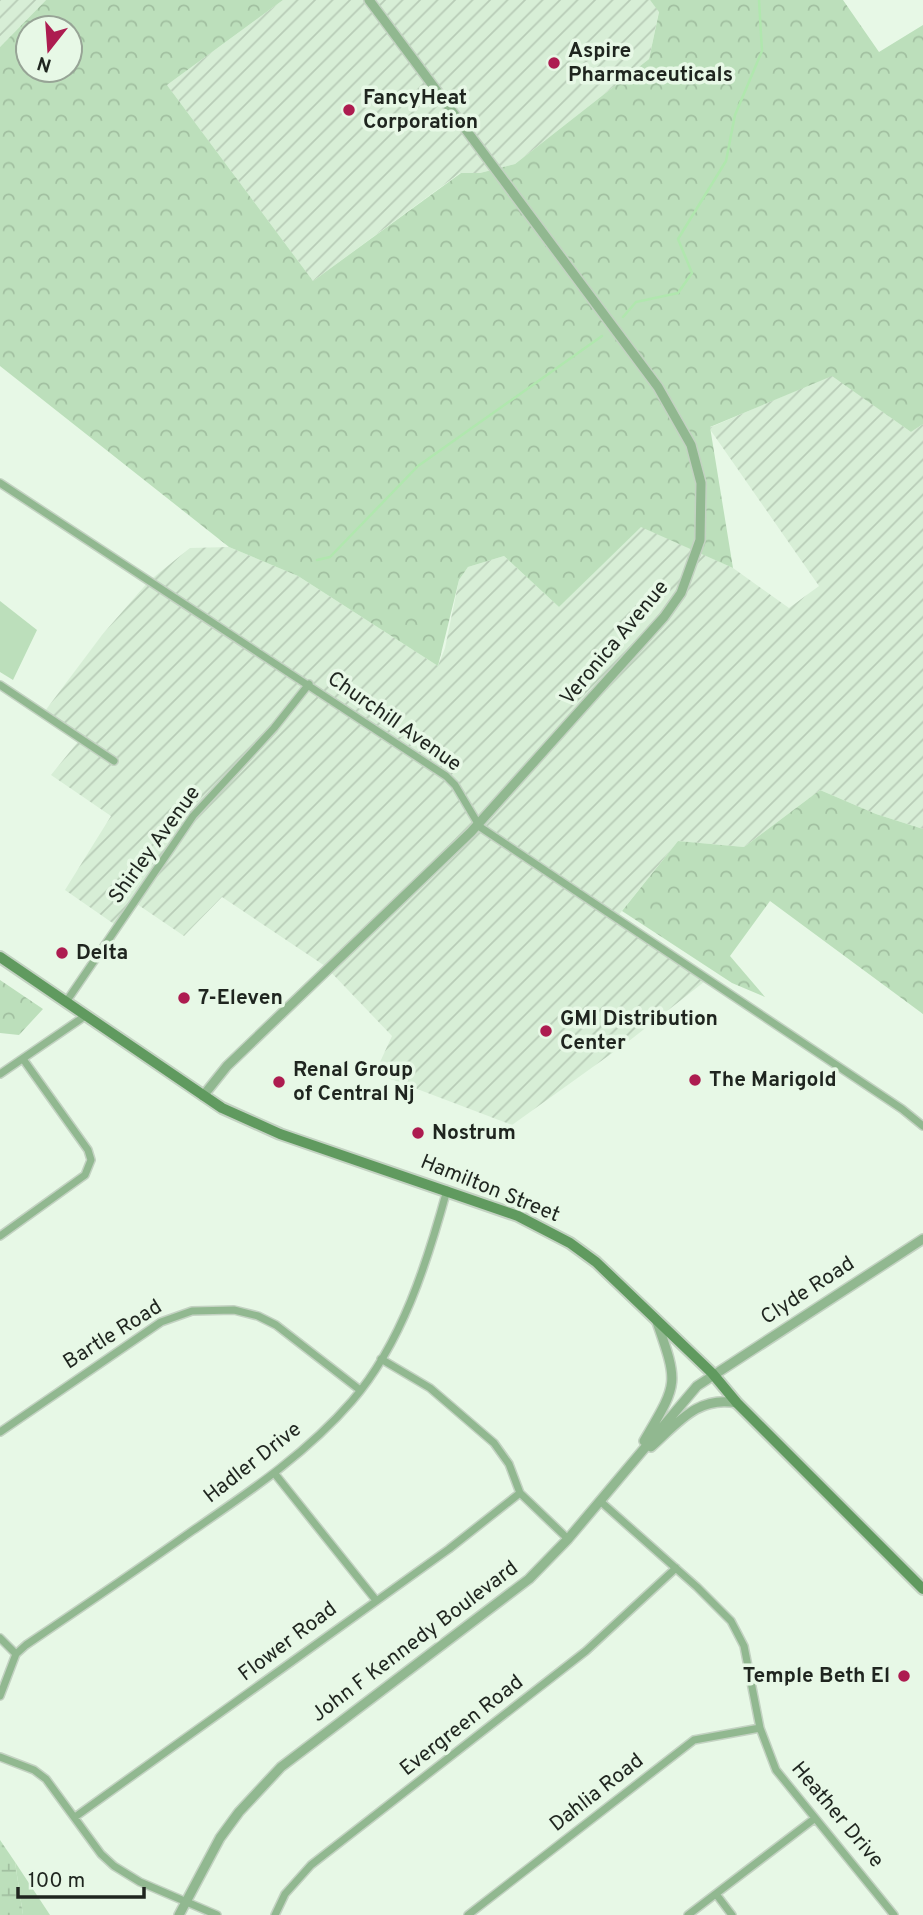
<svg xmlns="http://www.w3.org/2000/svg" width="923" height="1915" font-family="Overpass,sans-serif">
<defs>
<pattern id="industrial-furrows" width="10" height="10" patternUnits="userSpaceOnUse" patternTransform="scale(1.75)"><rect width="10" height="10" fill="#d7eed6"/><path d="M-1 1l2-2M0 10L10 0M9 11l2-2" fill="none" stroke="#b8ccb7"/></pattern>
<pattern id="forest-crowns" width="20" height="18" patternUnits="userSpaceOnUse" patternTransform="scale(1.75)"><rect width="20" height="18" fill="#bcdfbb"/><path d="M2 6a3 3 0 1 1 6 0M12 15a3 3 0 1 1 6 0" fill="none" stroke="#a1bfa0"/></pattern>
<pattern id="wetland-marsh" width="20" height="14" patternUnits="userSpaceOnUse" patternTransform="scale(1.75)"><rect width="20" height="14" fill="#bcdfbb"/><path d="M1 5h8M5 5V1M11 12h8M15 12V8" fill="none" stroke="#a1bfa0"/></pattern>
</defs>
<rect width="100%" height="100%" fill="#e7f8e6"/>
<!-- industrial -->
<path fill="url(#industrial-furrows)" d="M0,0H46L0,47Z
M283,0H650L659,11L649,59L515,164L480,173H460L313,281L167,85Z
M832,375L911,432L923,424V829L876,814L820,790L744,847L678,841L617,917L709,978L629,1041L512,1125L375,1073L392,1036L325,966L222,897L184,936L131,900L114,924L65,890L111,816L51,775L81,738L42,715L102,635L149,581L190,548L229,547L298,576L438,666L445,648L459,580L468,567L504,556L559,607L641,526L733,568L789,608L819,586L709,428Z"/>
<!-- forest -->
<path fill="url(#forest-crowns)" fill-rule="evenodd" d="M46,0H283L167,85L313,281L461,173H480L515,164L649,59L659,12L650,0H843L879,52L923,25V424L911,432L832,376L710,427L733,568L641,527L559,607L504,556L468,567L459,580L438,666L298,576L229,547L0,366V47ZM28,28H70V70H28Z
M820,790L876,814L923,829V1014L770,901L730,956L765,997L732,983L622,911L678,841L744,847Z
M0,980L43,1009L19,1035L0,1033Z"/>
<!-- wetland -->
<path fill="url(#wetland-marsh)" d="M0,1840L15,1862L23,1915H0Z"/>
<!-- park -->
<path fill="#bcdfbb" d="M0,601L37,630L13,680L0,672Z
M15,1862L50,1915H23Z"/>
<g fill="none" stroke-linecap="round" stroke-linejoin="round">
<!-- stream -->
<path stroke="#b0e7ae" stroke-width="2.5" d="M623,317L636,302L678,293L692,273L678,239L726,161L735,115L762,51L759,0
M317,560L330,557L418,466L602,336"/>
<!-- minor casing -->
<g stroke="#c3d2c2" stroke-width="10">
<path id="minor" d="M0,483L446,776L455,785L480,827L902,1109L923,1126
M0,685L114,761
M66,1002L193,816L274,728L309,684
M0,1074L85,1016
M0,1236L85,1175L91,1160L88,1150L23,1059
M381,1359L430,1388L494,1443L509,1464L520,1493L568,1539
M0,1432L161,1322L192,1311L234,1310L258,1316L276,1325L360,1390
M275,1474L375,1599
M600,1501L697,1587L731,1621L744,1646L760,1728L776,1770L894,1915
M0,1638L16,1654
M0,1696L16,1654L26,1645C81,1608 137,1570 192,1531C249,1492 306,1454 352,1401C402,1343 427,1263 447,1190
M0,1757L34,1770L46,1779L101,1854L114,1866L140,1882L217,1915
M75,1817L449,1549L520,1493
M716,1894L732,1915
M275,1915L285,1894L311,1865L586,1651L676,1568
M468,1915L694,1740L760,1728
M688,1915L814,1819"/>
</g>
<!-- tertiary casing -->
<g stroke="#c3d2c2" stroke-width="12">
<path id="tertiary" d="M203,1096L227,1066L471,832L664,617L681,593L700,540L701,483L691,445L658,387L369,0
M644,1441C678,1383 679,1385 657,1322
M651,1447C678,1423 698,1395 737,1403
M179,1915L220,1838L239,1812L281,1767L529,1579L568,1539L697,1386L923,1239"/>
</g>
<!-- secondary casing -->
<g stroke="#c3d2c2" stroke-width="14">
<path id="secondary" d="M0,957L222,1108L280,1134L518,1216L570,1243L596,1262L712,1373L737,1403L923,1589"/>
</g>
<!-- minor -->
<use href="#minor" stroke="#91b890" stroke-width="7"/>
<!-- tertiary -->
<use href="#tertiary" stroke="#91b890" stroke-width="9"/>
<!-- secondary -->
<use href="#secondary" stroke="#609a5f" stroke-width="10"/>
</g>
<!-- markers -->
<g fill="#ad1c50" stroke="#e7f8e6" stroke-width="2.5">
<circle cx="554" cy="63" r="7"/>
<circle cx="349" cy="110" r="7"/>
<circle cx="62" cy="953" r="7"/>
<circle cx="184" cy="998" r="7"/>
<circle cx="546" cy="1031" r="7"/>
<circle cx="695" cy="1080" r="7"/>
<circle cx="279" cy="1082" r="7"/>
<circle cx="418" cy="1133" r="7"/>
<circle cx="904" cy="1676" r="7"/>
</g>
<g text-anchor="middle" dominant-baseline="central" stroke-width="7" stroke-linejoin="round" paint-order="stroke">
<!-- poi labels -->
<g font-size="21" font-weight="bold" fill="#1f251f" stroke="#e7f8e6" text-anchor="start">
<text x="568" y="51">Aspire<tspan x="568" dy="24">Pharmaceuticals</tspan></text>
<text x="363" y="98">FancyHeat<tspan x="363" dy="24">Corporation</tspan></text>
<text x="76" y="953">Delta</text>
<text x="198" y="998">7-Eleven</text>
<text x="560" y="1019">GMI Distribution<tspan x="560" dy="24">Center</tspan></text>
<text x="293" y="1070">Renal Group<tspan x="293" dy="24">of Central Nj</tspan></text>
<text x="709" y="1080">The Marigold</text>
<text x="432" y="1133">Nostrum</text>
<text x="890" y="1676" text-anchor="end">Temple Beth El</text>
</g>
<!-- street labels -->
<g font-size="21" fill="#1f251f" stroke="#e7f8e6">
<text transform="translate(615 643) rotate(-50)">Veronica Avenue</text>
<text transform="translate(394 722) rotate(35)">Churchill Avenue</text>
<text transform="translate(155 845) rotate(-54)">Shirley Avenue</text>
<text transform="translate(490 1189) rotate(22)">Hamilton Street</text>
<text transform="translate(808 1291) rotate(-33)">Clyde Road</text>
<text transform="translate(113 1335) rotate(-32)">Bartle Road</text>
<text transform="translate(253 1463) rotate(-38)">Hadler Drive</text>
<text transform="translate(288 1642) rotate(-37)">Flower Road</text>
<text transform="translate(415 1642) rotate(-37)">John F Kennedy Boulevard</text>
<text transform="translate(462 1726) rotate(-38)">Evergreen Road</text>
<text transform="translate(597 1793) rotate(-38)">Dahlia Road</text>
<text transform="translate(837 1815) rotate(50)">Heather Drive</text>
</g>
</g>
<!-- north arrow -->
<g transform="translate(49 49) rotate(197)"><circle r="33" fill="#e7f8e6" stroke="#97a496" stroke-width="2"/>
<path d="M0-5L12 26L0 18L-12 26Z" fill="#ad1c50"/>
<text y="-10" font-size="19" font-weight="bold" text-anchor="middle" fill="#1f251f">N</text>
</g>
<!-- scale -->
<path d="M18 1887v10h126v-10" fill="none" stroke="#1f251f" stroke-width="3.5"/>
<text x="28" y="1887" font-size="21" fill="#1f251f" stroke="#e7f8e6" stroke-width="5" paint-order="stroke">100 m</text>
</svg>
